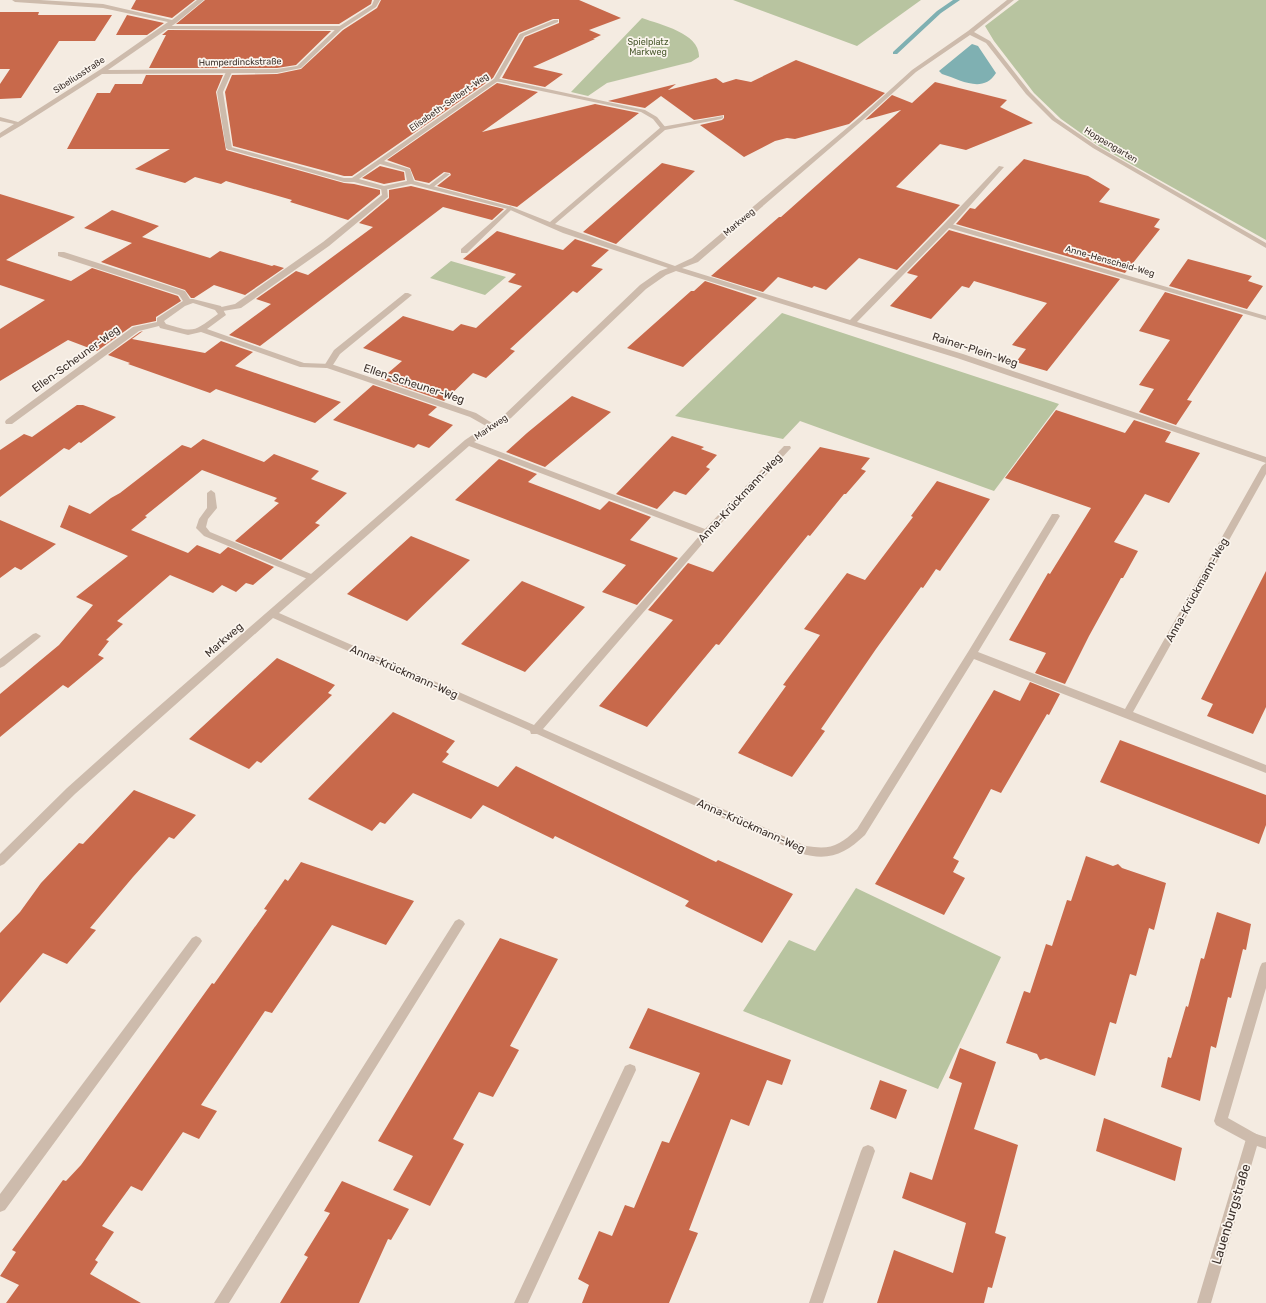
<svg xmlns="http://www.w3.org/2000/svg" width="1266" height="1303" font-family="Rubik,sans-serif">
<rect width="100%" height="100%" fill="#f4ebe1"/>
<!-- green -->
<path fill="#b8c4a0" d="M733,0H921L857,46Z
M1019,0H1266V240L1099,146L1061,119L1034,93L994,41L985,26Z
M642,18C661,25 700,33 699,57L691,62L607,83L588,96L571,92Z
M451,261L506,277L485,295L430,278Z
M782,313L1059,404L994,491L800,421L783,439L675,416Z
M856,888L1001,957L938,1089L743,1011L789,940L815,951Z"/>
<!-- water -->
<path fill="#7fb0b2" d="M972,44L978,46L996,73C983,94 961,80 942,74L939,71Z"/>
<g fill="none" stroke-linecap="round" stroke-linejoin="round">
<!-- stream -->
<path fill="#7fb0b2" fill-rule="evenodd" d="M953,0H960L941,13L897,54H893V52L937,11Z"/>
</g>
<!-- building -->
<path fill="#c8694b" d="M136,0H195L172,18L131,9Z
M205,0H372L371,4L339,24H176Z
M381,0H579L621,18L589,30L601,35L593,39H595L533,67L563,74L545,87L502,78L525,37L559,23V19H553L519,33L493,78L352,176H344L233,146L225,92L232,75L277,74L301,69L343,30L377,8Z
M0,12H39L38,15H112L95,41H59L21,98L0,99V84L10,69H0Z
M127,15L164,23L147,35H116Z
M168,30L331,31L296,65L277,68H149L166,35H162Z
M796,60L885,93L849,124L795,139L787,138L775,141L744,157L700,125L722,120L724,118V115L694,120L661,96L645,108L608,101L676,84L668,90L716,78L723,83L736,79L751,82Z
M146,75H223L216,92L226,150L344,183L354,184L380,190V194L348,220L290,202L292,200L226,181L221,184L195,177L185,183L135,169L170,149H67L97,93H110L115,84H142Z
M935,82L1007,100L1000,107L1033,123L966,150L940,144L896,187L960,205L897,270L859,258L826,290L814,286L812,288L778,277L763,292L711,276L779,217H781L901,110L865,120L892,95L912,103Z
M497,83L538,92L482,132L595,104L639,113L517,207L437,186L451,175L450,173L444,172L429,183L415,180L410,168L387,160Z
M1024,159L1088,176L1110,189L1099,202L1160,219L1154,227L1160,229L1125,273L956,224L970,208L975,209Z
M662,163L695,171L616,244L583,232Z
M380,166L404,172L405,180L384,184L362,178Z
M411,186L504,209L492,220L443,207L260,346L229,335L271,304L256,299L296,271L308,275L373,227L359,223L389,198V190Z
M0,194L75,217L6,260L71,281L92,268L178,296L181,301L156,317V321L132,326L97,351L68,340L0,381V329L45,300L0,285Z
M112,210L159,226L142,237L210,258L220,251L272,266L274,265L284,268L245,295L214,285L194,298H191L185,290L101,262L132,243L84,228Z
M949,230L1120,279L1047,371L1016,362L1026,349L1012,345L1047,303L974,281L969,288L962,286L931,319L890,306L918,276L907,273Z
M497,231L563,250L575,239L609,250L591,266L603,269L577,293L573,291L510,349L515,351L486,378L473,373L444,401L381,379L402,361L363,348L403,316L453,331L461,324L476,328L522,286L508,282L516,274L463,259Z
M1188,259L1252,276L1248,281L1263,286L1247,309L1169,286Z
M705,281L757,298L683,367L627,348L691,291H694Z
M1165,292L1243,315L1187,400L1192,401L1176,425L1139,412L1154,389L1139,385L1170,340L1139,331Z
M143,331L132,339L205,353L221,341L253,352L235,366L341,402L315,423L216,389L210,393L128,364L130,363L108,355L140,332Z
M373,385L437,407L428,415L453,425L429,448L418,444L414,448L333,420Z
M572,396L611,412L545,467L506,452L527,433Z
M77,405H83L116,417L81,443L79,442L69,450L64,448L0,497V450L24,434L32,437Z
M1056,410L1125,433L1134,420L1171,432L1165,442L1200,453L1169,503L1145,494L1114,542L1138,551L1123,578H1121L1089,636L1065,684L1035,673L1046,653L1009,640L1048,573L1050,574L1091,508L1005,478Z
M672,436L704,447L701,449L717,455L706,467L710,469L686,495L674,491L657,509L616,494Z
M203,439L264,462L274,454L319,471L311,479L347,493L315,523L320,525L281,560L235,541L279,503L274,501L277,498L202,470L145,516L147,517L131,530L188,553L197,545L220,554L228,547L274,567L253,585L246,583L236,592L222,585L213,593L170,575L117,621L123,624L106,640L109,641L98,655L104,658L68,688L63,685L0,737V694L59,645L93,605L76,597L128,556L60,527L69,505L90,514L111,498L120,493L182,445L191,448Z
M820,447L870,458L861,469L866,471L846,494H844L810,536L808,535L719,645L716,644L647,727L599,706L673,620L648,610L688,563L713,572Z
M499,459L537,474L528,482L575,500L600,510L609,501L651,517L630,540L678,558L637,605L602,592L626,565L455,500Z
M937,481L990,499L940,571L936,569L923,588L921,587L876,649L821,729L825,731L792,777L738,753L786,686L783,685L820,635L804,629L847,573L865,580L913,517L911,516Z
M0,520L56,544L21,570L15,567L0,578Z
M411,536L470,560L407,621L347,594Z
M1266,571V707L1253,734L1207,716L1213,704L1201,699Z
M522,581L585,607L525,672L461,644Z
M277,658L335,685L328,693L332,695L261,763L257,761L249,769L189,739Z
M1030,682L1060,694L1049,715L1047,714L1001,793L991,789L953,858L959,861L953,872L965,878L944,915L875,884L994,690L1020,701Z
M393,712L455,741L446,752L449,754L442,762L498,787L516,766L716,862L718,860L793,894L762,943L685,906L689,901L555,836L553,839L483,805L471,819L413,793L385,824L380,822L372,831L308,799Z
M1120,740L1266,795V825L1259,844L1100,782Z
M134,790L196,815L174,839L169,837L133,877L90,928L96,930L67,964L43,953L0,1003V933L20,912L41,883L79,843L83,844Z
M1086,856L1113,866L1118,864L1122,868L1166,883L1154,930L1149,928L1136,976L1130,974L1116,1024L1110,1022L1095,1076L1046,1058L1040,1060L1037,1054L1006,1043L1024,991L1030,993L1046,944L1052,946L1067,900L1071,901Z
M301,862L414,901L386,945L332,925L272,1013L265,1011L201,1105L217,1111L199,1139L183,1132L142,1191L131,1186L102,1226L114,1232L95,1260L98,1262L90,1274L141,1303H6L19,1285L0,1276L16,1252L12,1250L63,1180L66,1181L81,1165L212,983L214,984L267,910L264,909L285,879L288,881Z
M1217,912L1251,924L1246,950L1243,949L1231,998L1228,997L1216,1048L1211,1046L1200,1101L1161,1087L1168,1057L1171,1058L1186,1006L1188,1007L1201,958L1204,959Z
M500,938L558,959L510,1046L519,1050L493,1097L479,1092L453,1139L464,1144L430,1206L393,1190L413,1156L378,1141Z
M648,1008L791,1060L782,1085L767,1080L749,1126L731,1119L689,1230L698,1233L669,1303H582L589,1285L578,1279L599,1231L612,1236L625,1205L634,1208L662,1141L669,1143L700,1073L629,1048Z
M960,1048L996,1062L974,1129L1018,1145L995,1233L1006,1237L992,1288L988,1287L984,1303H877L894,1250L953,1273L966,1223L902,1198L910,1172L932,1180L962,1083L949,1078Z
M880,1080L907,1090L896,1119L870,1109Z
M1104,1118L1182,1148L1175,1181L1096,1151Z
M342,1181L409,1209L391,1240L388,1239L359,1303H280L308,1257L304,1255L330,1213L324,1211Z"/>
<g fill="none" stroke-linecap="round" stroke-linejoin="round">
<!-- lane -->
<path fill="#cdbbac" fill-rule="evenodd" d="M165,26H340L343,28L340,30L167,29L164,27Z
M229,70L232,72L223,92L232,148L229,150L226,148L217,92L226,72Z
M496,78L645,110L657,117L666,128L661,129L653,119L641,112L494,81L493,80Z
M999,166L1004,167L951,227H945V223Z
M445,173L450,174L432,188H428V186Z
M384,186L387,188L388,197L329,246L241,308L217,312V308L235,304L323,242L382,195L381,188Z
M510,206L514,208L512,209L467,253H461V249Z
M405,293H408L412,295L340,354L331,368H325L324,366L334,350Z
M211,490L215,493L217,508L208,519L206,527L210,532L316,576L318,578L316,580H310L204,536L196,528L199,519L207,508V493Z
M36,633L41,636L39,638L4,666L0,668V659L33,634Z
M459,919L463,921L465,924L463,927L229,1303H214L455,921Z
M196,936L200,938L202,941L200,944L5,1210L0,1212V1194L192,938Z
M1266,962V988L1228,1118L1258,1135L1260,1139L1258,1143L1253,1145L1216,1125L1214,1121L1260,967L1262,963Z
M630,1064L635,1066L636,1070L528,1303H514L625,1066Z
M868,1145L873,1147L875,1151L823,1303H809L861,1151L863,1147Z"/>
<!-- street -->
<path fill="#cdbbac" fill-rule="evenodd" d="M12,0H40L103,4L172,20L197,0H204L176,23L108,70L277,69L297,66L338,27L372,5L374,0H380L376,7L342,29L301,68L277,73L102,74L22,125L0,138V133L14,124L0,121V117L18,122L101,69L168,22L103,8L15,2Z
M1007,0H1014L974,32L990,41L1030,92L1056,118L1097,146L1266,243V248L1093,148L1052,120L1026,94L986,43L970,35L916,72L864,119L698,262L682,268L850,320L945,223H948L1266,316V320L949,228L857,322L963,354L1266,457V463L957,358L676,271L666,275L646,289L511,418L474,442L705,529L784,446H790L791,448L710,535L543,729L806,846C831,850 839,846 857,829L968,652L1052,514H1058L1060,516L978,652L1125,709L1262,466L1266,463V474L1133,712L1266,765V773L974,659L865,835C845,854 828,862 800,853L537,734H531L530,731L273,618L75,794L4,864L0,866V854L67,788L134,728L465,440L486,426L470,417L327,368L300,367L201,332L188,335L160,328L159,326L139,331L12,424H6L5,422L6,420L133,327L157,322V318L183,301L179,295L58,256V252H64L185,291L190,299H193L221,306L226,315L207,329L304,363L331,364L476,413L492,423L505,414L640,285L660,271L668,268L563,233L508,209L411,184L384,190L354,182H344L227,149V147H231L344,178H352L494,79L520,34L554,20H558V22L524,36L498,81L384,161L410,169L414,181L512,207L550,222L661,127L723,116V118L721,119L665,130L555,224L675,266L692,258L860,117L912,70L968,31ZM380,164L405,171L407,181L384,186L359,179ZM193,303L215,310L218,314C193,332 195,333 166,324L164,321L185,306ZM469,446L701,534L534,725L279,613Z
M1253,1133L1266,1137V1149L1257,1146L1211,1303H1197L1246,1139L1248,1135Z"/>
</g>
<g text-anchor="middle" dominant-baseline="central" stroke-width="3.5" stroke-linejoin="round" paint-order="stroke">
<!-- far-park labels -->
<g font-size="9" fill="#4a5a2e" stroke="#fbf5ee">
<text x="648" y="42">Spielplatz<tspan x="648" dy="10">Markweg</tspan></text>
</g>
<!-- far-street labels -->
<g font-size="9" fill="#3b302b" stroke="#fbf5ee">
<text transform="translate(240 62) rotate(-1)">Humperdinckstraße</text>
<text transform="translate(79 75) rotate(-33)">Sibeliusstraße</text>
<text transform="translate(449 102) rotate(-35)">Elisabeth-Selbert-Weg</text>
<text transform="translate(1111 145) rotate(31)">Hoppengarten</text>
<text transform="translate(739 222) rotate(-40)">Markweg</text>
<text transform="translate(1110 261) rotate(16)">Anne-Henscheid-Weg</text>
<text transform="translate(491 427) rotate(-34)">Markweg</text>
</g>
<!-- street labels -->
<g font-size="11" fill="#3b302b" stroke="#fbf5ee">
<text transform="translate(975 350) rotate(18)">Rainer-Plein-Weg</text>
<text transform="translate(76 359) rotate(-36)">Ellen-Scheuner-Weg</text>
<text transform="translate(414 384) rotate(18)">Ellen-Scheuner-Weg</text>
<text transform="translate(740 498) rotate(-47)">Anna-Krückmann-Weg</text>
<text transform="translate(1197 590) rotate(-61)">Anna-Krückmann-Weg</text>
<text transform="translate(224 640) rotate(-41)">Markweg</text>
<text transform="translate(404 672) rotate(24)">Anna-Krückmann-Weg</text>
<text transform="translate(751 826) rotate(24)">Anna-Krückmann-Weg</text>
</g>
<!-- near-street labels -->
<g font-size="13" fill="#3b302b" stroke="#fbf5ee">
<text transform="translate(1231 1214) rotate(-73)">Lauenburgstraße</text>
</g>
</g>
</svg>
